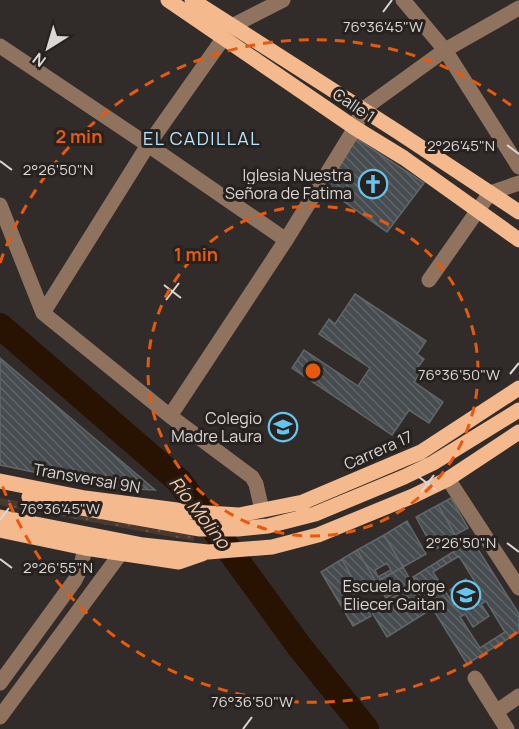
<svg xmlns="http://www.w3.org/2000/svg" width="519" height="729" font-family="Manrope,sans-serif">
<defs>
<pattern id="grass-dots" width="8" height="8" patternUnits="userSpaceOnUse" patternTransform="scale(1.5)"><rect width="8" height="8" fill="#49392e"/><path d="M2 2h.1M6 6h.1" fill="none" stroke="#63554b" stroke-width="1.8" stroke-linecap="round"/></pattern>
<pattern id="building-back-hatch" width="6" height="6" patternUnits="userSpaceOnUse" patternTransform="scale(1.5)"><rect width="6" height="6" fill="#464c4f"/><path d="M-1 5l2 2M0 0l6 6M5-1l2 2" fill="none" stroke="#606567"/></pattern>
</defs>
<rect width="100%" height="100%" fill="#312c29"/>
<!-- grass -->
<path fill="url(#grass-dots)" d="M0,498L194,533V541L0,505Z"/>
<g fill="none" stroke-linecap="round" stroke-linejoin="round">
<!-- river -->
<path stroke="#281302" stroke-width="26" d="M0,326L179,481L299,646L366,729"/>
</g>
<!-- building -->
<path fill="url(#building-back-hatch)" stroke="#61676a" stroke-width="1.5" fill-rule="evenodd" d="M354,137L424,183L387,232L322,186Z
M355,294L426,341L417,354L424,359L416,370L421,372L414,382L443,402L429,423L409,410L392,435L292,368L304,350L358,386L370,368L319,334L329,319L335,324Z
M0,358L155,490L110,488L0,465Z
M451,498L468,528L455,535L438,505Z
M438,505L457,538L434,550L416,517Z
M407,521L426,554L403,567L384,535Z
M384,535L403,567L376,582L357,550ZM387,563L391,570L378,577L375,570Z
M472,540L519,614V632L467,664L413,577ZM459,556L479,588L474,592L466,579L450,590L458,602L454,605L433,572ZM486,601L505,632L480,648L460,617L465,614L473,627L489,616L481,604Z
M357,550L376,582L360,592L342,559Z
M342,559L360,592L340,604L321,572Z
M403,567L412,583L386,598L376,582Z
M413,585L430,610L387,637L371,611Z
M357,594L371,616L353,626L340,604Z"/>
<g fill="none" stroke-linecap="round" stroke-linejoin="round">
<!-- minor -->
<path stroke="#90735e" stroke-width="15" d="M403,0L445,50L519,167
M0,46L148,145L286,240
M0,205L43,313L170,416L252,477L256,484L262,510
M429,280L490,193L519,183
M43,313L148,145L232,26L283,0
M170,416L286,240L355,128L362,110L445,50L519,8
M448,479L519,588
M475,678L507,729
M0,683L75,580L80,570L85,548
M496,712L519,696
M0,717L121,553"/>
<!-- major -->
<path stroke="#f4b98d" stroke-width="15" d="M168,0L355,128L404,158L519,240
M192,0L398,132L519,212
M0,481L85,498L192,512L239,515L303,502L421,452L519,388
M29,497L65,505L200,529H238L268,526L315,514L404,477L433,463L519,410
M0,517L143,545L208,552L272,547L318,535L413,496L448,479L519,432
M0,530L85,548L179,562L202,554"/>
</g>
<!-- ticks -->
<path fill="none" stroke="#dad7d4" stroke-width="2" d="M383,12L392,0M507,145L519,154M0,161L12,170M164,285L181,298M166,300L179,283M510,374L519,363M419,477L436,490M421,492L434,475M0,520L9,508M507,543L519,552M0,559L12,568M243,729L252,717"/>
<!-- distance rings -->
<g fill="none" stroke="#e8590c" stroke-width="3" stroke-dasharray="10 8">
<circle cx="313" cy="371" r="165"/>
<path d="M517 632A331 331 0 0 1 0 479M0 263A331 331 0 0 1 517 110"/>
</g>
<!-- icons -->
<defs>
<g id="church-ring" transform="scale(1.5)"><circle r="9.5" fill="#27221f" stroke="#65c5ee" stroke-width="1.5"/><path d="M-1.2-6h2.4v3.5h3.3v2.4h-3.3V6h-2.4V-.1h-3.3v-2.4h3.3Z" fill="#65c5ee"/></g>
<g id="school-ring" transform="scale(1.5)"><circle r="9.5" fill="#27221f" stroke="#65c5ee" stroke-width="1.5"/><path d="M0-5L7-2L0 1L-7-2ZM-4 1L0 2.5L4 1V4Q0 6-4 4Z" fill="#65c5ee"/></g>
</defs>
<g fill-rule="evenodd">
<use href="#church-ring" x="373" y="184"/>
<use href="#school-ring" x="283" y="427"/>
<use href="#school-ring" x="466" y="595"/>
</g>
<g text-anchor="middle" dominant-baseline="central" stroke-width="6" stroke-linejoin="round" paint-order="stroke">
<!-- street labels -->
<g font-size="16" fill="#dad7d4" stroke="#27221f">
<text transform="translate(354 105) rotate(34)">Calle 1</text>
<text transform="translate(378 450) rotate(-24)">Carrera 17</text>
<text transform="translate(87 478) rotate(10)">Transversal 9N</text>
</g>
<!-- poi labels -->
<g font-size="16" fill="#dad7d4" stroke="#27221f" text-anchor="end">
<text x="352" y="175">Iglesia Nuestra<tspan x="352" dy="18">Señora de Fatima</tspan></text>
<text x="262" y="418">Colegio<tspan x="262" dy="18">Madre Laura</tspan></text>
<text x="445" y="586">Escuela Jorge<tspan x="445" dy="18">Eliecer Gaitan</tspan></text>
</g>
<!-- neighbourhood labels -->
<g font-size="18" letter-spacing="1.5" fill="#b4e6fd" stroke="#27221f">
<text x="202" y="138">EL CADILLAL</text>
</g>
<!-- water labels -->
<g font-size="18" font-style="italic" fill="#fdcaa5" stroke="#27221f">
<text transform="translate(200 512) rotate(52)">Río Molino</text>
</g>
</g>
<g font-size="15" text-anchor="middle" fill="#dad7d4" stroke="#27221f" stroke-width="6" stroke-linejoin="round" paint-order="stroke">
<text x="383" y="32">76°36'45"W</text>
<text x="461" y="151">2°26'45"N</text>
<text x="58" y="175">2°26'50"N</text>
<text x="459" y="380">76°36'50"W</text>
<text x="60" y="514">76°36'45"W</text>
<text x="461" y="548">2°26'50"N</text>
<text x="58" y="573">2°26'55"N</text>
<text x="252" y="707">76°36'50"W</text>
</g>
<circle cx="313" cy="371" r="9" fill="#e8590c" stroke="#27221f" stroke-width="3"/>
<g font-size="18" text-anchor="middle" font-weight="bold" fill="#e8590c" stroke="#27221f" stroke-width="6" stroke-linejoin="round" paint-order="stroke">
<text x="79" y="143">2 min</text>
<text x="196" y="261">1 min</text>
</g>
<!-- north arrow -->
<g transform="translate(48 48) rotate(217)" stroke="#27221f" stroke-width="4.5" paint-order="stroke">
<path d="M0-4.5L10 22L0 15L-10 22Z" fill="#dad7d4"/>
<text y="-9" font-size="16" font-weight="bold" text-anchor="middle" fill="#dad7d4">N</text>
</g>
</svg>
